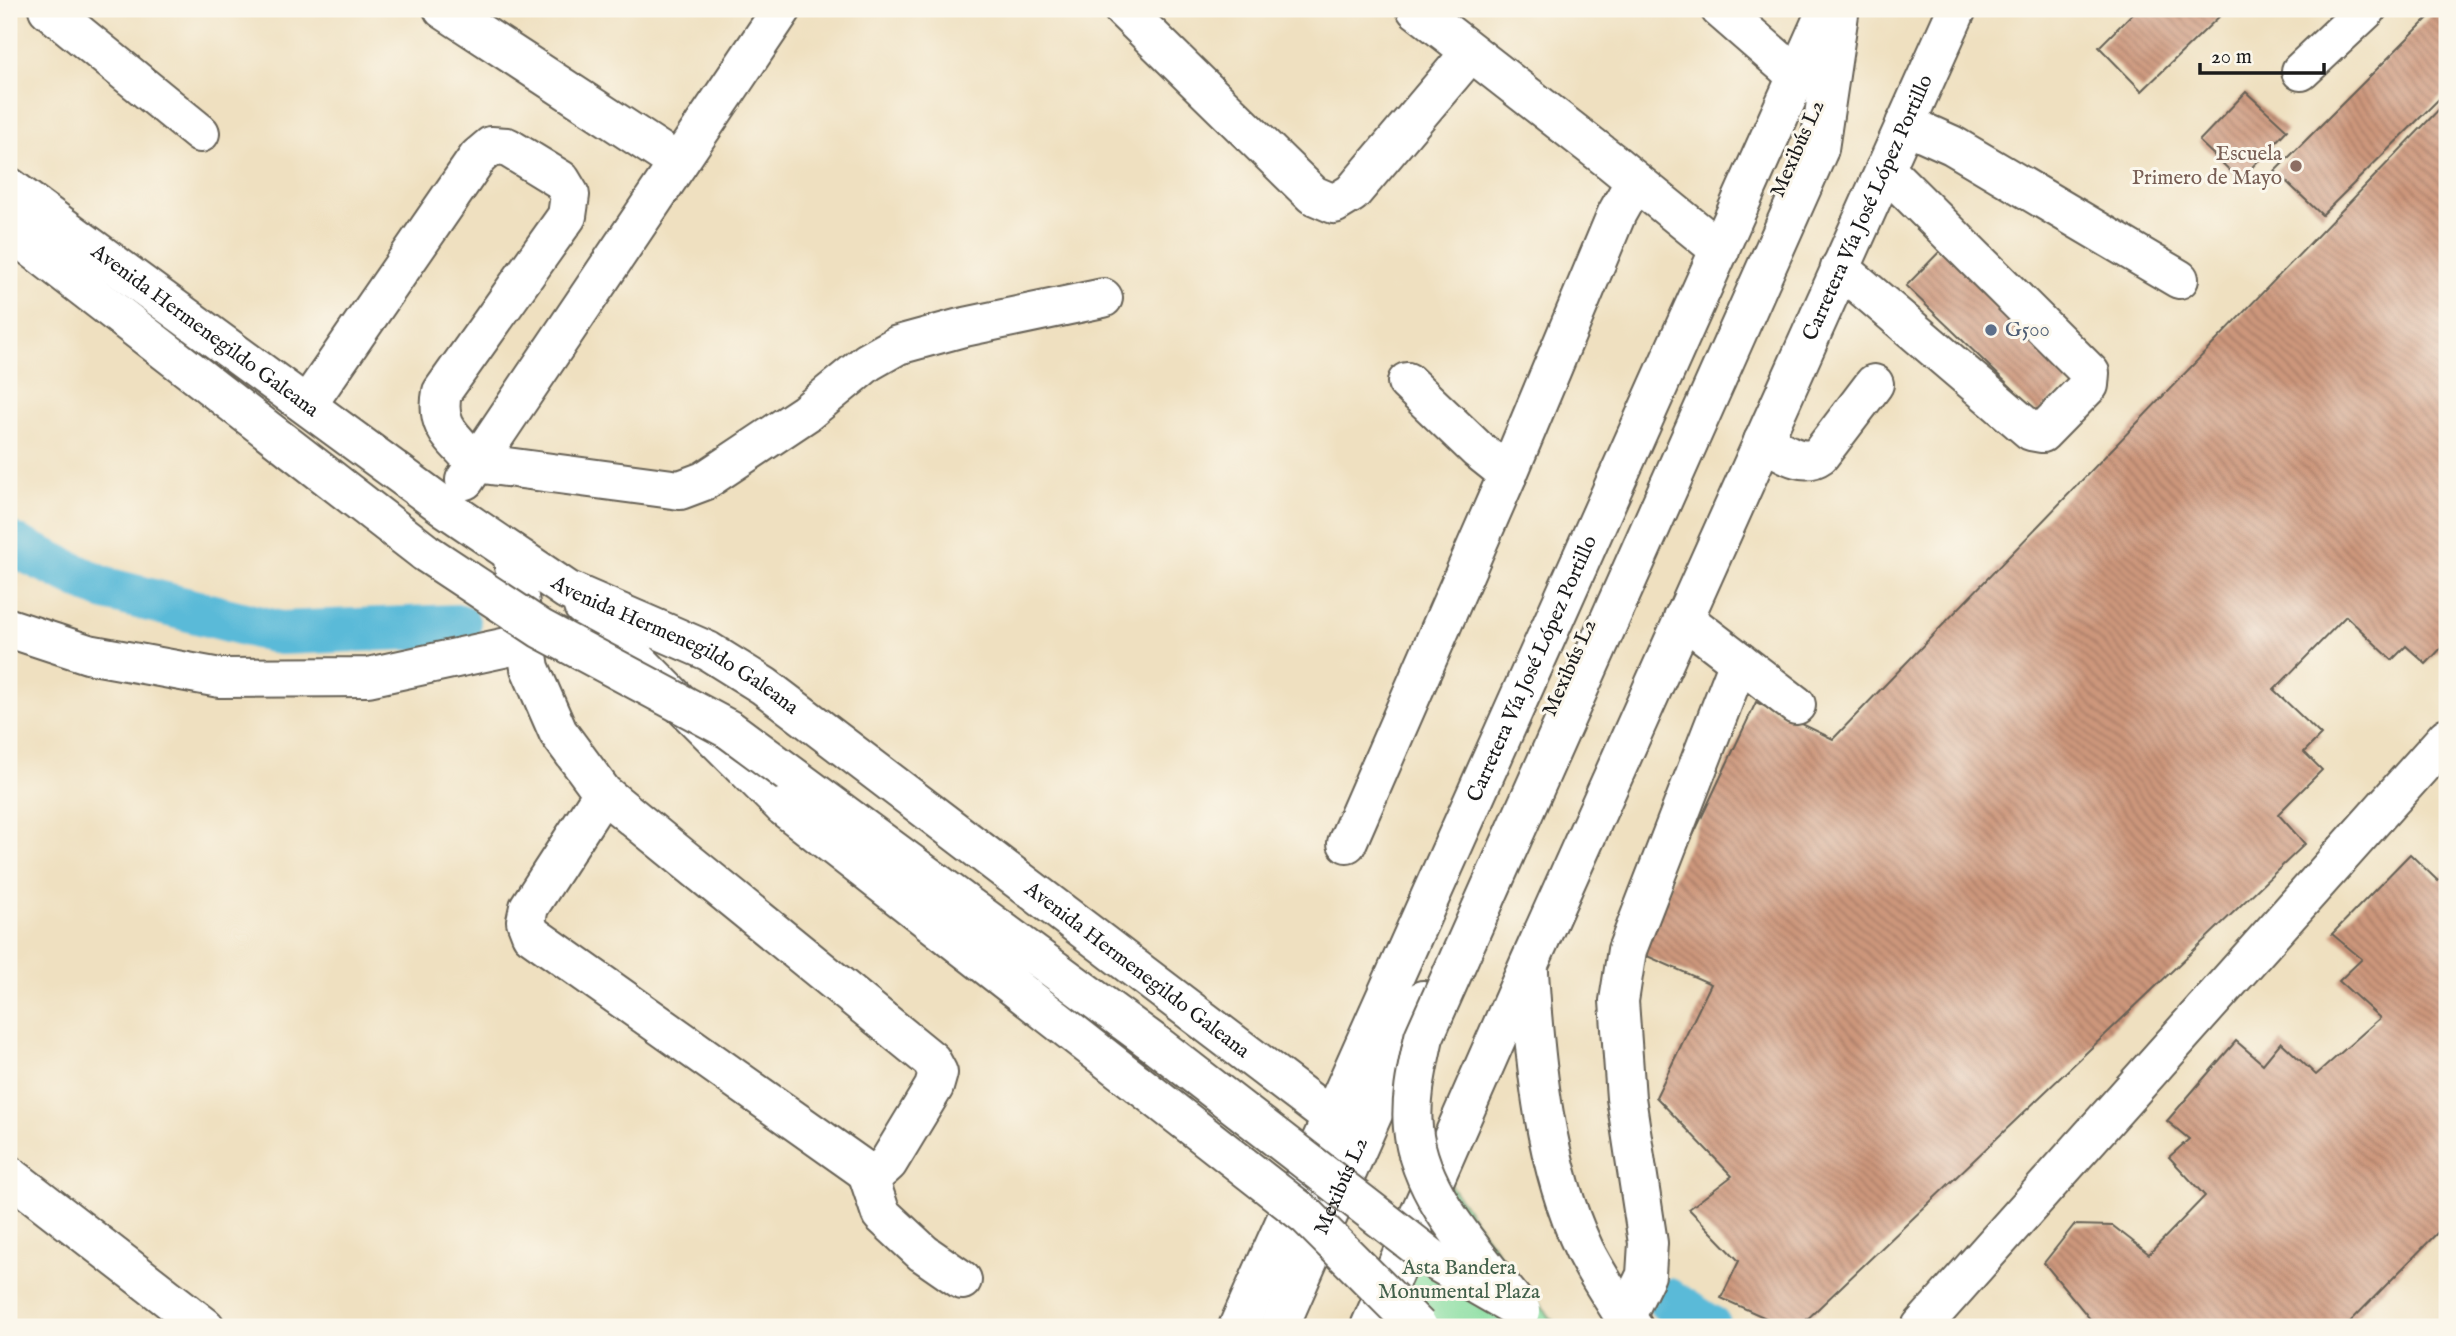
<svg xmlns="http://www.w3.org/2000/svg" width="2456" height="1336" font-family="'IM FELL English',serif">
<defs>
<pattern id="building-back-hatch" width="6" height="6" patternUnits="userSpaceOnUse" patternTransform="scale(1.75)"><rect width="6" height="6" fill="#cd977c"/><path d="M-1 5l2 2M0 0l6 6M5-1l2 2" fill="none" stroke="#a67a65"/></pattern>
</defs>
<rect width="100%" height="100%" fill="#fbf7ec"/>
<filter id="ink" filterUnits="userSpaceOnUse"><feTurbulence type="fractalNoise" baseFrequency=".0143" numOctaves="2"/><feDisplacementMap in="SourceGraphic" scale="14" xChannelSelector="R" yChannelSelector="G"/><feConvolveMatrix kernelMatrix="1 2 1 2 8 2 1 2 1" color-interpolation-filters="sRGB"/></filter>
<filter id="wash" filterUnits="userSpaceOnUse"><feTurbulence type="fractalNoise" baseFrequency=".00686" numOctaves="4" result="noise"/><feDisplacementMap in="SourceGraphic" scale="28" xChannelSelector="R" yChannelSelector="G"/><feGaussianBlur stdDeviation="1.57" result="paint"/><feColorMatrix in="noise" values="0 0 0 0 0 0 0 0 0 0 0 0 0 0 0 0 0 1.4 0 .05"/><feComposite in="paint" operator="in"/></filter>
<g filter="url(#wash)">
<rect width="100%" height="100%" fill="#efe0c0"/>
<!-- green -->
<path fill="#88dea1" stroke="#527d5e" stroke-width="2" d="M1450,1185L1502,1258L1558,1327H1387Z"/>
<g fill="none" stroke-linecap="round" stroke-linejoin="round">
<!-- canal -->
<path stroke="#5abad8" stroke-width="44" d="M9,543L102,588L280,633L459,626
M1668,1300L1710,1327"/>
</g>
<g id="blocks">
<!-- building -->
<path fill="url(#building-back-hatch)" d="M2137,9H2227L2142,91L2099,47Z
M2437,9H2447V91L2322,215L2275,171Z
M2246,92L2287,130L2240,180L2199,141Z
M2447,101V642L2426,664L2406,646L2392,660L2346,616L2274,690L2321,735L2304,752L2322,770L2278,814L2305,844L1799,1327H1786L1721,1298L1739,1261L1689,1209L1732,1176L1656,1097L1711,984L1638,952L1756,702L1833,739Z
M1944,247L2076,374L2038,413L1906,286Z
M2410,854L2438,881L2447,869V1223L2345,1327H2082L2091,1320L2044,1263L2074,1225L2113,1226L2149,1254L2205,1196L2169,1157L2189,1139L2167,1121L2236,1041L2263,1064L2281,1042L2316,1075L2380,1018L2339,981L2362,959L2332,934Z"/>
</g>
</g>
<g filter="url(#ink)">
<use href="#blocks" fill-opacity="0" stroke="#666155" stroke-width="2"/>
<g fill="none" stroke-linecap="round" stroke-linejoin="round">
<!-- minor casing -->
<g stroke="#666155" stroke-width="42">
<g id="minor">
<path d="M48,9L200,133"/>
<path d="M443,9L678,163"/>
<path d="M1123,9L1313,195L1334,204L1352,193L1470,53"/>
<path d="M1416,9L1612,162L1720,250"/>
<path d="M1720,9L1798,77"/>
<path d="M2301,71L2367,9"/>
<path d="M1905,124L1952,145L2179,279"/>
<path id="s1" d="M9,187L446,508L567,590L708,651L764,686L1330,1117"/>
<path d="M9,230L426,553"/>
<path d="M1840,268L2031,431L2042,433L2089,385L2090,373L1885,169"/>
<path d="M1407,382L1478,450L1508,474"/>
<path d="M307,405L478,157L491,146L507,147L561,180L570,195L567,216L442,392C435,428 453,437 476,463L680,490L704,481L806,413L868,362L898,345L960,328L1103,298"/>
<path d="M1763,441C1781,450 1802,468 1820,455L1874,384"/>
<path d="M465,480L782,9"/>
<path d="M512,553L530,668L558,732L603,793L931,1060L938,1073L934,1087L888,1163L878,1172H867L531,934L526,921L529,907L603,793"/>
<path d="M583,606L784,807"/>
<path d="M1683,618L1796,705"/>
<path d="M9,628L88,654L220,678L368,677L526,643"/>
<path d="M1347,843L1508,474L1617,213L1635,181"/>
<path d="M867,1172L881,1214L923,1253L962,1280"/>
<path d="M9,1175L205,1327"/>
<path d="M1625,1318L1646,1275L1648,1243L1626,1098L1619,1001L1627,950L1739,661"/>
<path id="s2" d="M1279,1327L1423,1000"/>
<path d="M1921,1327L2447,737"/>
</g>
</g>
<!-- major casing -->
<g stroke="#666155" stroke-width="42">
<g id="major">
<path d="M1819,149L1839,14"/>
<path d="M1529,972C1535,1064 1544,1164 1584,1249C1595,1272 1611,1295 1625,1318L1633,1327"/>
<path id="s3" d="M1238,1327L1827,9"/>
<path id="s4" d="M1370,1327L1529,964L1957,9"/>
</g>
</g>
<!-- minor -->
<use href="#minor" stroke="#fff" stroke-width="38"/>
<!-- major -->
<use href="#major" stroke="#fff" stroke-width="38"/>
<!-- minor-bridge casing -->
<g stroke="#666155" stroke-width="42" stroke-linecap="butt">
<path id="minor-bridge" d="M426,553L541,629L730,730L1158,1046L1437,1262L1519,1309
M784,807L1307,1216L1418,1327"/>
</g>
<!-- major-bridge casing -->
<g stroke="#666155" stroke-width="42" stroke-linecap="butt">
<path id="major-bridge" d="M1521,1311C1480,1258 1419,1196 1413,1128C1410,1097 1418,1066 1424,1037L1819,149"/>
</g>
<!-- minor-bridge -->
<use href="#minor-bridge" stroke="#fff" stroke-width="38"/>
<!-- major-bridge -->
<use href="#major-bridge" stroke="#fff" stroke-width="38"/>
</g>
</g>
<!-- markers -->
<circle fill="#8d6e63" stroke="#fbf7ec" stroke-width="2.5" cx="2296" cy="166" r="7"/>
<circle fill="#5c6f8a" stroke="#fbf7ec" stroke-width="2.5" cx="1991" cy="330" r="7"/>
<g text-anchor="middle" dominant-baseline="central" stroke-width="6" stroke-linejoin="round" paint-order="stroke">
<!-- street labels -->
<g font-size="21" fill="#1c1c1c" stroke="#fbf7ec">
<text transform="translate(1798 149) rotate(-66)">Mexibús L2</text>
<text stroke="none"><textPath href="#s4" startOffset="1225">Carretera Vía José López Portillo</textPath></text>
<text stroke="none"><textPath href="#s1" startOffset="243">Avenida Hermenegildo Galeana</textPath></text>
<text stroke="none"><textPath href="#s1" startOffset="810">Avenida Hermenegildo Galeana</textPath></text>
<text stroke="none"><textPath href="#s3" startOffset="721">Carretera Vía José López Portillo</textPath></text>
<text transform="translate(1570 668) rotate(-66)">Mexibús L2</text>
<text stroke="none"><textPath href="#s1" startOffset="1377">Avenida Hermenegildo Galeana</textPath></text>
<text stroke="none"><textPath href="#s2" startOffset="154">Mexibús L2</textPath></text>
</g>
<!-- education labels -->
<g font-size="21" fill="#785e54" stroke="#fbf7ec" text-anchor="end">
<text x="2282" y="154">Escuela<tspan x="2282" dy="24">Primero de Mayo</tspan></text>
</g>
<!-- service labels -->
<g font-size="21" fill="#4e5e75" stroke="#fbf7ec" text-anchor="start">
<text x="2005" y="330">G500</text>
</g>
<!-- park labels -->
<g font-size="21" fill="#42604b" stroke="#fbf7ec">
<text x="1459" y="1268">Asta Bandera<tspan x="1459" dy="24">Monumental Plaza</tspan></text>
</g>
</g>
<!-- margin -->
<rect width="2456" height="1336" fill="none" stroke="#fbf7ec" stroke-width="35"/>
<!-- scale -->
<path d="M2200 63v10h124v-10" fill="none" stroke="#1c1c1c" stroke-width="3.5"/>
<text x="2211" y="63" font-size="21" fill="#1c1c1c" stroke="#fbf7ec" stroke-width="5" paint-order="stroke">20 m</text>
</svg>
